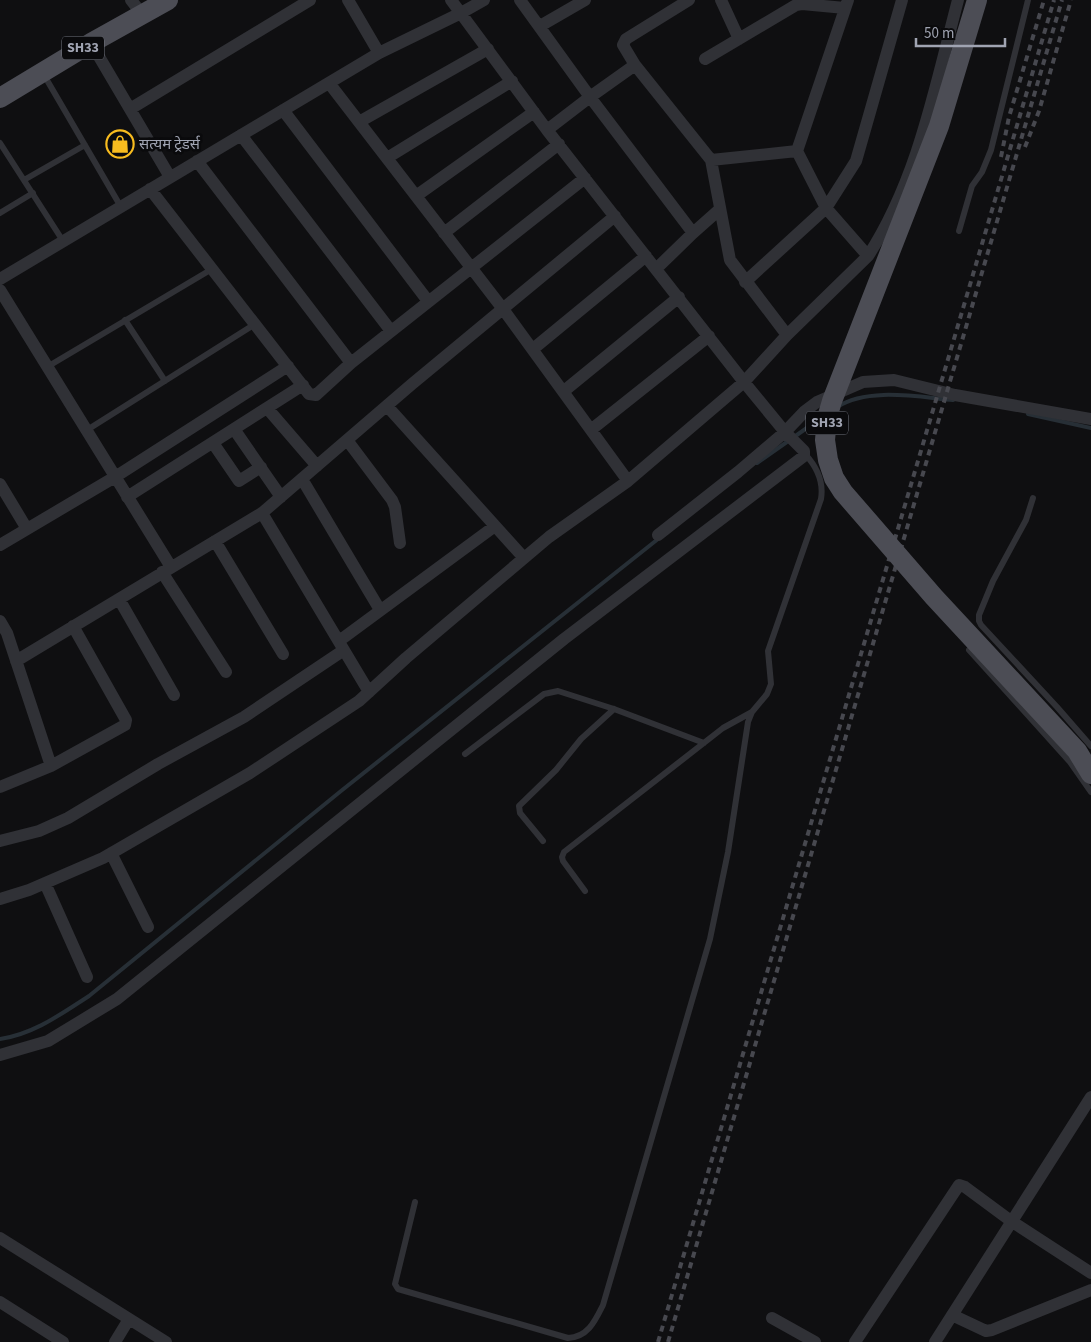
<svg xmlns="http://www.w3.org/2000/svg" width="1091" height="1342" font-family="'Source Sans 3','Noto Sans Devanagari',sans-serif">
<rect width="100%" height="100%" fill="#0f0f11"/>
<g fill="none" stroke-linecap="round" stroke-linejoin="round">
<!-- stream -->
<path stroke="#272f36" stroke-width="4" d="M837,407C868,387 918,397 953,400
M1028,414L1091,428
M757,463L821,418
M0,1039C34,1034 61,1014 89,996L341,791L658,539"/>
<!-- lane -->
<path stroke="#303136" stroke-width="6" d="M44,75L121,207
M0,143L63,241
M24,180L85,145
M0,213L33,193
M959,231L972,186L982,172L991,150L1028,0
M125,320L165,381
M47,367L212,269
M87,430L255,324
M1033,498L1026,520L993,581L979,615V621L981,625L1057,707L1091,746
M969,650L1070,762L1091,792
M465,754L544,694L558,691L614,709L704,743
M543,841L520,813L519,806L556,770L581,739L614,709
M585,891L563,861L562,857L564,852L723,728L752,712
M415,1202L395,1284L398,1289L568,1338C588,1337 595,1321 603,1305L710,939L728,852L748,722L752,712L767,694L771,684L768,651L821,499C824,481 817,467 805,454"/>
<!-- street -->
<path stroke="#303136" stroke-width="12" d="M131,0L142,14
M348,0L379,53
M520,0L590,97L693,233L720,209
M689,0L626,39L623,45L635,65L711,160L730,260L787,335
M721,0L739,39
M848,0L797,151L826,208L868,256
M540,26L585,0
M91,43L170,177
M705,59L796,5L802,4L845,8
M329,83L503,309L628,481
M130,109L310,0
M283,110L428,301
M359,122L488,49
M547,130L590,97L635,65
M241,135L391,331
M387,158L512,81
M711,160L797,151
M197,161L351,363
M150,189L309,394L316,395L351,363L585,178
M416,196L534,112
M444,233L559,144
M656,269L693,233
M0,279L379,53L461,13L484,0
M745,282L826,208L856,161L902,0
M0,290L171,567
M533,349L646,256
M564,391L679,297
M387,406L524,558
M267,408L317,466
M234,429L281,497
M592,429L709,336
M347,440L392,500L395,507L400,543
M213,443L239,481L261,467
M302,479L380,610
M0,484L27,529
M127,497L303,385
M262,513L369,692
M658,535L738,472L785,432L805,411L817,402L863,382L894,380L955,395L1091,419
M215,541L283,654
M0,545L115,477L288,366
M162,572L226,672
M119,599L174,695
M0,621L7,633L51,766
M339,641L495,526
M16,661L262,513L412,384L615,216
M0,787L51,766L125,725L126,720L73,626
M0,841L39,831L68,818L158,764L244,717L344,650
M111,853L148,927
M45,883L87,977
M0,899L29,890L103,858L250,773L359,701L406,658L549,537L628,481L744,382L787,335L868,256C918,179 935,87 958,0
M0,1055L48,1041L117,999L564,639L804,456V451L785,432L744,382L547,130L451,0
M0,1238L166,1342
M0,1302L63,1342
M952,1315L986,1331L992,1330L1091,1290
M772,1318L815,1342
M115,1342L129,1319
M855,1342L959,1185L965,1187L1011,1221L1091,1273
M935,1342L1091,1097"/>
<!-- primary -->
<path stroke="#4c4d55" stroke-width="20" d="M0,98L91,43L168,0"/>
<!-- rail -->
<path stroke="#47484f" stroke-width="4" stroke-dasharray="6 5" stroke-linecap="butt" d="M1025,147L1039,111L1071,0
M1001,157L1009,117L1044,0
M658,1342L1054,0
M668,1342L1062,0"/>
<!-- primary-bridge -->
<path stroke="#4c4d55" stroke-width="20" d="M977,0L939,126L832,401L827,418L825,440L828,460L834,478L843,492L934,597L1077,751L1091,774"/>
</g>
<!-- icons -->
<defs>
<g id="shop-ring" transform="scale(1.4375)"><circle r="9.5" fill="#0a0a0c" stroke="#f8bc1f" stroke-width="1.5"/><path d="M-5-2.5h2.3a2.7 3.5 0 0 1 5.4 0H5L5.5 6h-11ZM-1.5-2.5h3a1.5 2.3 0 0 0-3 0Z" fill="#f8bc1f"/></g>
</defs>
<g fill-rule="evenodd">
<use href="#shop-ring" x="120" y="144"/>
</g>
<g text-anchor="middle" dominant-baseline="central" stroke-width="5" stroke-linejoin="round" paint-order="stroke">
<!-- shield labels -->
<g fill="#0a0a0c" stroke="#737680" stroke-width="1">
<rect x="62" y="36.5" width="42" height="23" rx="4"/>
<rect x="806" y="411.5" width="42" height="23" rx="4"/>
</g>
<g font-size="14" font-weight="bold" fill="#a0a4b2">
<text x="83" y="48">SH33</text>
<text x="827" y="423">SH33</text>
</g>
<!-- poi labels -->
<g font-size="15" fill="#a0a4b2" stroke="#0a0a0c" text-anchor="start">
<text x="139" y="144">सत्यम ट्रेडर्स</text>
</g>
</g>
<!-- scale -->
<path d="M916 38v8h89v-8" fill="none" stroke="#a0a4b2" stroke-width="2.5"/>
<text x="924" y="38" font-size="15" fill="#a0a4b2" stroke="#0a0a0c" stroke-width="4" paint-order="stroke">50 m</text>
</svg>
